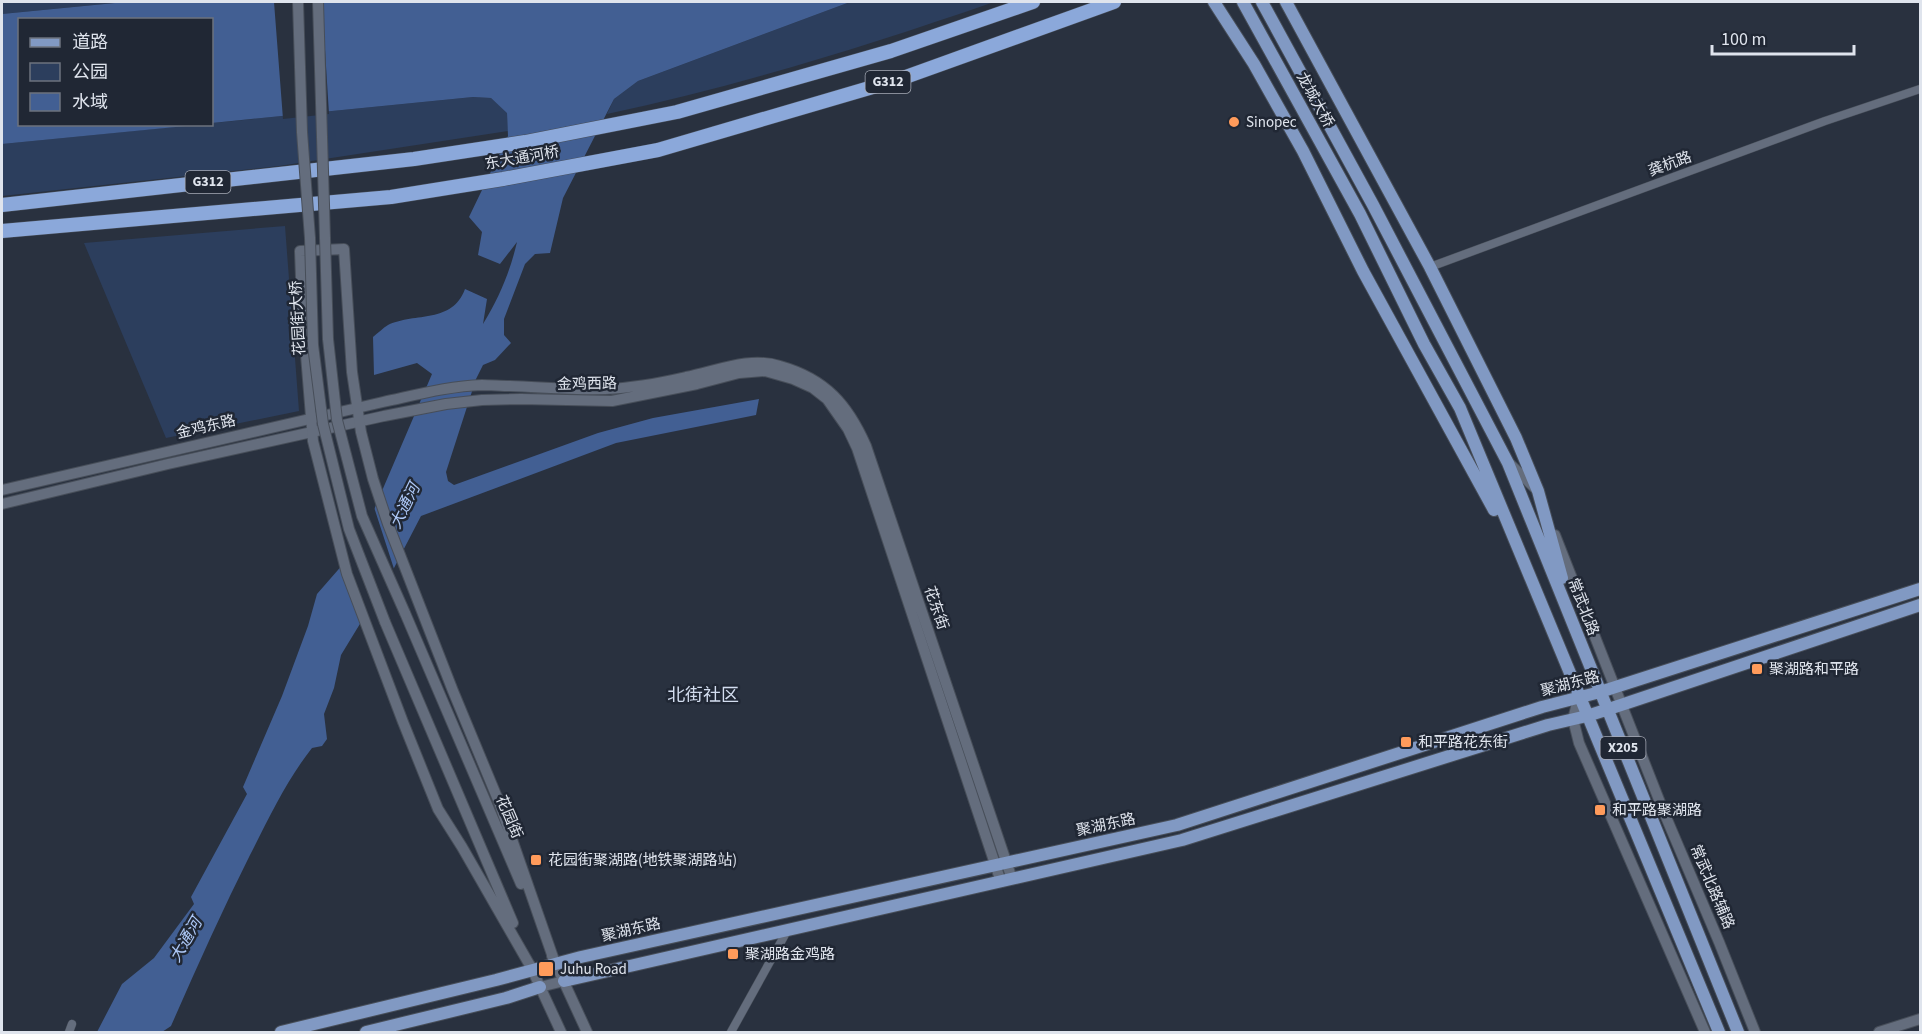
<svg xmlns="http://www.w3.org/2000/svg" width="1922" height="1034" font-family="'Source Sans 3','Noto Sans SC',sans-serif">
<rect width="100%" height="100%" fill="#29313f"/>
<!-- green -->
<path fill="#2c3e5d" d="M2,2H125L2,14Z
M850,2H994C867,46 738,86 607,114L614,99L638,81Z
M473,97L491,98L507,112L508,131L279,166L2,196V144Z
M285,226L299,411L166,438L84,243Z"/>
<!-- water -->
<path fill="#425f93" d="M125,2H850L638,81L614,99L563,198L550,253L535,254L525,264L504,319V335L511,343L495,360L483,365L476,379L446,472L448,481L454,485L598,433L653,418L759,399L756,415L616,443L421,516L394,568L341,655L334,688L324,714L327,739L322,746L312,748C286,781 269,818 250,855C222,911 196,969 171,1026L162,1032H97L122,984L154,958L194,904L191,897L247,794L243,787L282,696L308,626L317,594L358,547L432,374L417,363L374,375L373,337C378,333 383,328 388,325C416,312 452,324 465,289L487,299L483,324C499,298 510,272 517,242L500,264L478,255L482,232L469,217L508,136L507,113L491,98L473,97L212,123V20H20V124L196,125L2,144V14Z"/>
<!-- pier -->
<path fill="#29313f" d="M274,2H322L329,114L283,119Z
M373,504L395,572L364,623L343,560L355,546Z"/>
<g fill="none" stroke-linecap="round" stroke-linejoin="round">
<!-- minor casing -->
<g stroke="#474e59" stroke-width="9">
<path id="minor" d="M1430,267L1825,121L1920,89
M69,1032L72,1024
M731,1032L787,931"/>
</g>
<!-- tertiary casing -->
<g stroke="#474e59" stroke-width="12">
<path id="tertiary" d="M1509,463L1537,490
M2,490L383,402C416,395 449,386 482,385C491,385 501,386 510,386C541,387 573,390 605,389C632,388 660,383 686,377C717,371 749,356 780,366C826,379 848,405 866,446L1012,879
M2,504L168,464L384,416L446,404L482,400L521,399L612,401L697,384L739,373L765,371L793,379L813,388L827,399L848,429L857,448L1001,882
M1555,535L1663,810L1719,942L1755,1032
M1579,696L1573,719L1579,743L1705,1032
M1879,1032L1920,1019"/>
</g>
<!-- secondary casing -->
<g stroke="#474e59" stroke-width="12">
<path id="secondary" d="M405,613L521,884
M385,622L513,923
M552,956L587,1032
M530,965L561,1032
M532,969L462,847L438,809L403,722L347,574L313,441L302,306L300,251L344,249L352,372L361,432L373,479L388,524L453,691L499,802L555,963
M540,987L564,981"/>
</g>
<!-- primary casing -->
<g stroke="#474e59" stroke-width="14">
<path id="primary" d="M1214,2L1254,64L1303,151L1363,271L1494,510
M1243,2L1360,214L1424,344L1460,408L1719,1032
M1262,2L1373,205L1508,463L1738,1032
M1286,2L1430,267L1516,438L1538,491L1562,578
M564,981L1182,840L1548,725L1587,716L1621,705L1920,605
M281,1032L496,980L581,957L1177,825L1542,707L1600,692L1920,589
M366,1032L506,998L540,987"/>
</g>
<!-- trunk casing -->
<g stroke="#474e59" stroke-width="15">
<path id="trunk" d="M2,205L414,159L525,142L677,112L891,51L1033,2
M2,231L391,197L503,179L658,150L900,79L1114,2"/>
</g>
<!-- minor -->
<use href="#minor" stroke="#646d7d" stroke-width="8"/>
<!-- tertiary -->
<use href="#tertiary" stroke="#646d7d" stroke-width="10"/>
<!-- secondary -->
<use href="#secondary" stroke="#646d7d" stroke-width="10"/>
<!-- primary -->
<use href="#primary" stroke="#8199c3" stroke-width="12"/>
<!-- trunk -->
<use href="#trunk" stroke="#8ba8da" stroke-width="14"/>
<!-- secondary-bridge casing -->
<g stroke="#474e59" stroke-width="12" stroke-linecap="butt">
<path id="secondary-bridge" d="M298,2L302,132L310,238L313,345L323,424L349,529L385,622
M318,2L328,339L337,420L362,516L405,613"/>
</g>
<!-- secondary-bridge -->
<use href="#secondary-bridge" stroke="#646d7d" stroke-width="10"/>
</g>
<!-- markers -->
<g fill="#ff9b5b" stroke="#202734" stroke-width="2">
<circle cx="1234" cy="122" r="6"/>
<rect x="1751" y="663" width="12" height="12" rx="3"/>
<rect x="1400" y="736" width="12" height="12" rx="3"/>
<rect x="1594" y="804" width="12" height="12" rx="3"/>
<rect x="530" y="854" width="12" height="12" rx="3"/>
<rect x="727" y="948" width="12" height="12" rx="3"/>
<rect x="538" y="961" width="16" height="16" rx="3"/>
</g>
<g text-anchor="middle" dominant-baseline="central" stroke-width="5" stroke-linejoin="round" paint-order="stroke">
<!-- shield labels -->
<g fill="#202734" stroke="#a6abb6" stroke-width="1.5">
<rect x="865.5" y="71" width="45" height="22" rx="4.5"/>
<rect x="185.5" y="171" width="45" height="22" rx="4.5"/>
<rect x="1600.5" y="737" width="45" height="22" rx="4.5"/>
</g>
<g font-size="14" font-weight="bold" fill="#dfe4ed">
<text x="888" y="82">G312</text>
<text x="208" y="182">G312</text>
<text x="1623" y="748">X205</text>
</g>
<!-- street labels -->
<g font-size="15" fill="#dfe4ed" stroke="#202734">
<text transform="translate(1315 100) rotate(61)">龙城大桥</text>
<text transform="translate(522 158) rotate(-10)">东大通河桥</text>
<text transform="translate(1670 164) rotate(-20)">龚杭路</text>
<text transform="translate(298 318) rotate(-93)">花园街大桥</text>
<text transform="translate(587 384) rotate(-1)">金鸡西路</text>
<text transform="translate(206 427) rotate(-13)">金鸡东路</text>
<text transform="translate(1583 607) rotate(69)">常武北路</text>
<text transform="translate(936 608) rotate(71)">花东街</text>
<text transform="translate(1570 684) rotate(-15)">聚湖东路</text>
<text transform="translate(509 817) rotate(67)">花园街</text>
<text transform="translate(1106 825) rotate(-12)">聚湖东路</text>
<text transform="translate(1712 887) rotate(67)">常武北路辅路</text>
<text transform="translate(631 930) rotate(-13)">聚湖东路</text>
</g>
<!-- poi labels -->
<g font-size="15" fill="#dfe4ed" stroke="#202734" text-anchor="start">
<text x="1246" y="122">Sinopec</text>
<text x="1769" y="669">聚湖路和平路</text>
<text x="1418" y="742">和平路花东街</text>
<text x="1612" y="810">和平路聚湖路</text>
<text x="548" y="860">花园街聚湖路(地铁聚湖路站)</text>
<text x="745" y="954">聚湖路金鸡路</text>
<text x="560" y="969">Juhu Road</text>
</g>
<!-- water labels -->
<g font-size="16" font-style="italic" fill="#adc8f7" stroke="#202734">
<text transform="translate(405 506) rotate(-64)">大通河</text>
<text transform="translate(186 940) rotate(-60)">大通河</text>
</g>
<!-- quarter labels -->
<g font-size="18" fill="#d3ddef" stroke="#202734">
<text x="703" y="695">北街社区</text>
</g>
</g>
<!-- border -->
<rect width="1922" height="1034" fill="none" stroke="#dfe4ed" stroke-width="6"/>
<!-- legend -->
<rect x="18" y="18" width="195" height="108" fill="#202734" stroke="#6c737e" stroke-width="1.5"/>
<rect x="30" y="38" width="30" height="9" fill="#8199c3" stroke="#6c737e" stroke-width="1.5"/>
<text x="72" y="48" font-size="18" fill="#dfe4ed">道路</text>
<rect x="30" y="63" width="30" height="18" fill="#2c3e5d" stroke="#6c737e" stroke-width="1.5"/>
<text x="72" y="78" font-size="18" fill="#dfe4ed">公园</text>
<rect x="30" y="93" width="30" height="18" fill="#425f93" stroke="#6c737e" stroke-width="1.5"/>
<text x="72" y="108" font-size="18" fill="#dfe4ed">水域</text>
<!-- scale -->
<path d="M1712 45v9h142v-9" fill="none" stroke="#dfe4ed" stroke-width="3"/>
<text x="1721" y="45" font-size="18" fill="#dfe4ed" stroke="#202734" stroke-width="4.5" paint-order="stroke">100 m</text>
</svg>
